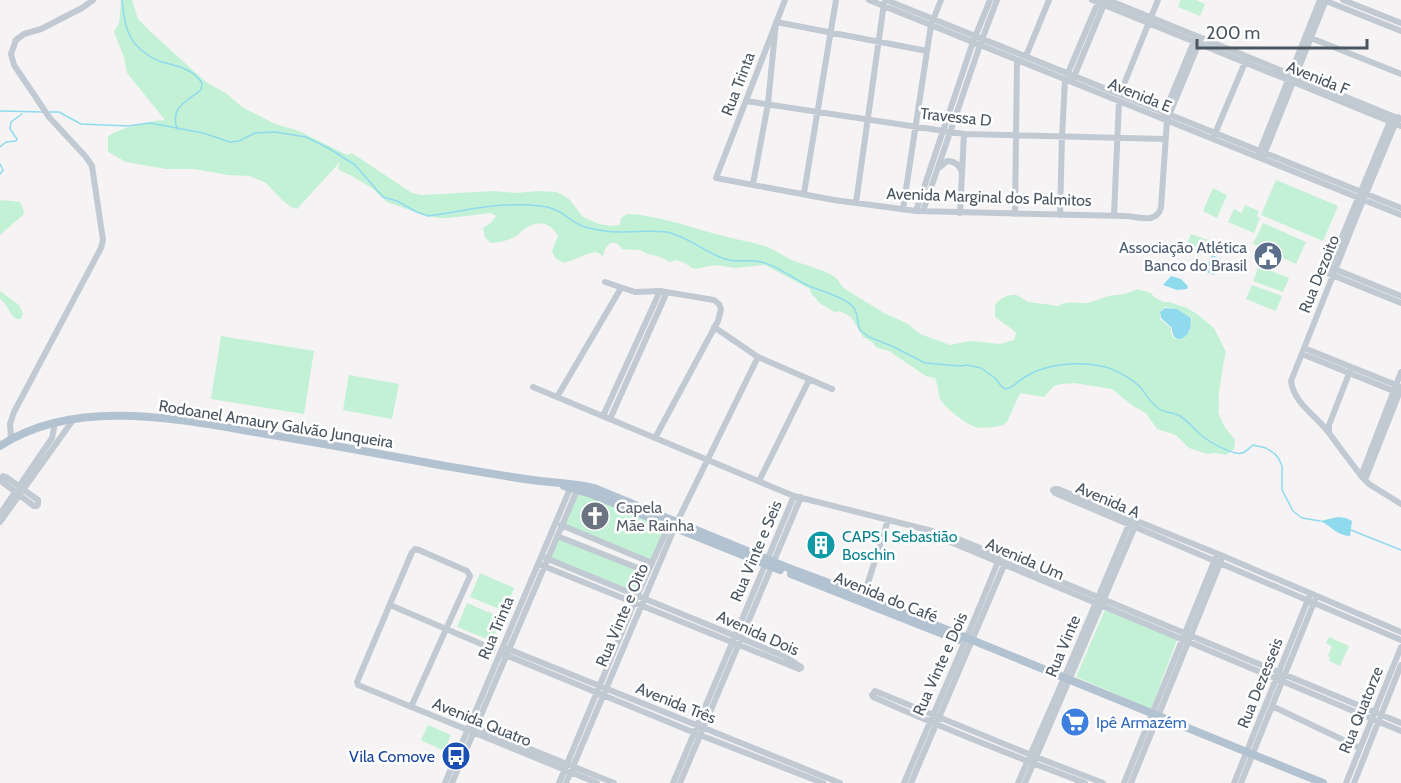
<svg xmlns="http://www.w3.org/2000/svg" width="1401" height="783" font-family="Cabin,sans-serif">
<rect width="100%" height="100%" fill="#f5f3f3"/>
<!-- green -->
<path fill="#c3f1d5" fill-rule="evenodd" d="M120,0H132L138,19L155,36L206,82L227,94L242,107L275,124L299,131L347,155L352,153L412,193L422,195L495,191L516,193L538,191L557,192L569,199L583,217L599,224L611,226L620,225L621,218L627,214C658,215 686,226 716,234C732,239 749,241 765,246C776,250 784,257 794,261C805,265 828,271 836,278C839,281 841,286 845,289L884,313L908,324L920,334L950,345L970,341L1000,344L1014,340L1016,333C1010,326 1001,323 995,316C995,315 995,308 995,306C998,299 1009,294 1016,295C1021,296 1024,301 1029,302C1038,303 1049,305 1058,306C1069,300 1074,304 1086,303C1094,302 1101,298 1109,296C1119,294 1128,295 1137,289L1151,293L1154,297L1163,302H1169L1187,308L1197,314L1214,328L1226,352C1222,365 1222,379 1219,392C1218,399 1220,405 1218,412L1224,426L1235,440L1234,449L1226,455L1215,453L1207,454L1189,448L1176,435L1157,429L1146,413L1133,406L1112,389L1074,383L1061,384L1054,386L1044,397L1020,393L1007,422L1003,425C995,427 983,429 975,427C966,424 945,408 941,400C938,396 938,384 935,378L926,376L889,351L877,348L872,342L863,337L851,317L840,311L834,312L818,302L816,298L812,295L810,289L765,265L736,268L715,265L695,269L692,268L683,262L677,260L670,262L660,257L648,254L640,250L622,249C619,244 616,242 610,243L605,249L603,256L597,252C585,253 576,260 564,263L555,258L552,251L558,236C549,220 536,220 522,231C518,234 519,235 514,237C507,241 499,242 491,243L485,238L483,228L492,222L496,216L491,213L449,218H438L420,214L387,202L372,188L350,175L339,170L338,168L340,162L297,209L291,207L282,200L266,183L250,176L228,175L194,169H166L126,162L108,152V136C125,127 146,121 165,120L127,73L124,57L114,32L119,23L121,2ZM1165,307L1177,309L1192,318L1190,331L1183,338L1175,339L1171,334V328L1160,319V312Z
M1181,0H1196L1205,4L1200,16L1178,7Z
M1276,180L1338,206L1323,241L1261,215Z
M1213,188L1227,195L1217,218L1203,211Z
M2,200L20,202L24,211L23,215L0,235V201Z
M1245,205L1259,211L1257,216L1260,218L1254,233L1228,222L1234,209L1242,213Z
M1263,223L1306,242L1296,264L1253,244Z
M1191,234L1208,240L1204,251L1187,244Z
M1259,266L1289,278L1283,292L1253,281Z
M1252,285L1282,296L1276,311L1246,299Z
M0,291L19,305L23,313L21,319H16C9,314 8,304 0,299Z
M221,336L314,351L304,414L211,399Z
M349,375L399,384L392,419L343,410Z
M577,490L668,525L652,563L561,525Z
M557,536L648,572L637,596L547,559Z
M480,573L514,588L505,611L470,597Z
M467,603L502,618L492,641L457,627Z
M1105,610L1177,640L1151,709L1076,677Z
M1329,637L1349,646L1340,666L1329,661L1330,657L1328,656L1332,646L1326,643Z
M428,725L451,735L444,751L421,740Z"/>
<!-- water -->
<path fill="#90daee" d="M1212,255L1221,259L1214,275L1205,271Z
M1171,276L1181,279L1188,286L1187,289L1177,290L1163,285Z
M1165,308L1177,309L1191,318C1191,321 1191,326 1190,329C1186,341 1172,344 1172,328L1161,318L1160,312Z
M1338,517L1346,518L1352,521L1350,536C1337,536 1332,526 1320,521Z"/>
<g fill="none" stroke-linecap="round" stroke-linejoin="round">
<!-- stream -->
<path stroke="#90daee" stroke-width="1.5" d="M122,0C123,10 125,27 130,36C136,48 150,58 162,62C178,66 193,69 202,83L201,90C186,102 170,107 177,129
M0,111L44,112
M49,112H59L81,124L128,126L150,123L203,133L230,142L239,141L255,133L275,132L306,137L330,149L355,165L383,197L397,201L417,212L428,216C466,211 502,201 541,206C563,208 568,222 585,227C596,230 610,232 621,232C636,232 652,230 667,232C689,237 704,252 725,259C737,263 748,259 761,262C780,266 795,281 814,288C823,291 849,300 854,308C858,313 857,323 860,330L869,337L894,347L925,363L960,366L967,365L981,368L995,378L1002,387L1006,389C1014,387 1018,381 1025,377C1045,364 1078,361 1101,366C1113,368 1133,379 1141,388C1146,395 1151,403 1159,409C1165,413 1173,412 1180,416C1188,421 1194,429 1201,435C1208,441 1233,456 1242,453C1246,452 1249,448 1253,445L1266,448L1275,454L1279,459L1282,466V490L1293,511L1302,518L1320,521
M0,147L6,142L16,141L17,139L10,129L11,122L22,114
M0,164L3,170L0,174
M1351,530L1401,550"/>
<!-- minor -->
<path stroke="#c1cad2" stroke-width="6" d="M785,0L716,178L834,200L916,211L1125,216C1138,216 1155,225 1161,208L1167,120L1201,38
M869,0L1401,215
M886,0L1401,208
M1092,0L1401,126
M1108,0L1400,119
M1343,0L1401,23
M1326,1L1401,31
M1311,38L1401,74
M1026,56L1049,0
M1073,79L1105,2
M1120,94L1158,0
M746,101L964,134L1165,139
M1163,116L1195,39
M1398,117L1357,215L1291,381C1294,404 1317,416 1329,433C1340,448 1351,463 1363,478L1369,484L1401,504
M1391,119L1327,273L1401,303
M1214,136L1246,60
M1259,153L1320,0
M1264,155L1326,0
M940,167L947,161C954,161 959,164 962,172
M753,184L768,104L776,22L927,51
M804,193L836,0
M856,203L884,3
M903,209L931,25L941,0
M916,211L973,42L990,0
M923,211L980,45L997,0
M960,213L964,134
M1015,214L1017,60
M1060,215L1062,137L1065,80L1099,0
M1114,215L1119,101
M1332,268L1401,296
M605,282L635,292L660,291L714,300L719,304L721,309L718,321L655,438
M714,327L758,357L832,389
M1304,348L1401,387
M1302,354L1401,394
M533,387L794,496L932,531L948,541L1401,731
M557,397L621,288
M603,416L660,291
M610,419L667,292
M1329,432V425L1350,371
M11,439L10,424L14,412L101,248L103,240L92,166L86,157L49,117L14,65L11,54L16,40L24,34L41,29L82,8L93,0
M1361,476L1401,372
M1,478V481L34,506H37L38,504
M1,478L3,476L6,477L38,500V504
M1365,480L1400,391
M759,481L809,380
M1053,490L1055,493L1401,640
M1053,490L1055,489H1058L1223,556L1401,632
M0,514L52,438L55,423
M0,522L73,420
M561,525L652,563
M938,534L951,536L1401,723
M557,536L648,572
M543,557L784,656L801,667
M541,565L799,669L801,668
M863,598L888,520
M390,605L493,649
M503,647L840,783
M501,653L700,735L823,783
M1272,706L1360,748
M411,707L470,576L467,571L419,550L415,549L412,552L357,682L358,685L597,783
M473,726L614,783
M445,783L572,484
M452,783L578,488
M559,783L637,596L670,523
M566,783L677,522L758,357
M673,783L794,496
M680,783L801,497
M904,783C935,709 969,635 999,559
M911,783L1005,563
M1018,783L1064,678L1130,522
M1025,783L1136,524
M1085,783C1013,756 943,728 873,697L872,695L875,691L1036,757L1103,783
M1124,783L1216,557
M1131,783L1221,561
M1234,783L1309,597
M1241,783L1315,600
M1346,783L1401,647
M1354,783L1401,665"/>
<!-- major -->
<path stroke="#b3c2d1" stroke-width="8" d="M0,446C76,396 183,420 266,434C326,444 386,455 445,466C477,471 508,477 540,481C558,483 576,483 594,488L786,567L864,596L1323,783
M564,486L591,494L780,570
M791,574L958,640"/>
</g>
<!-- icons -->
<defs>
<g id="civic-disc" transform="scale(1.5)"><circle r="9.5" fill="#5c6f8a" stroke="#fff"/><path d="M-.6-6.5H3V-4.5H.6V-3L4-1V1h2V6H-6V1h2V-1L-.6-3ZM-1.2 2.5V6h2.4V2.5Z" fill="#fff"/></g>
<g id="church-disc" transform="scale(1.5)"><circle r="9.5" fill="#6b7280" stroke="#fff"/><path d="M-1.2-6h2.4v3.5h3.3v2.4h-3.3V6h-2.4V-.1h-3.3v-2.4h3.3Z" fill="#fff"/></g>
<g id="building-disc" transform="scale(1.5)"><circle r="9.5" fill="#0f9aa8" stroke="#fff"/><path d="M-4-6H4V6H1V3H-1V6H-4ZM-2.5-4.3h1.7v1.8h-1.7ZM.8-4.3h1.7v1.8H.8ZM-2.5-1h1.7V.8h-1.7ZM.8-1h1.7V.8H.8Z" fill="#fff"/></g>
<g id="supermarket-disc" transform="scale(1.5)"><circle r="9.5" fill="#3f7fe0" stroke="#fff"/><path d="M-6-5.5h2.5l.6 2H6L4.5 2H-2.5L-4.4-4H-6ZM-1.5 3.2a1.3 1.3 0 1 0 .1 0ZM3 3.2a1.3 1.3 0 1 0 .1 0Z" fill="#fff"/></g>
<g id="bus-disc" transform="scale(1.5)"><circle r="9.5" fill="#1a4fb4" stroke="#fff"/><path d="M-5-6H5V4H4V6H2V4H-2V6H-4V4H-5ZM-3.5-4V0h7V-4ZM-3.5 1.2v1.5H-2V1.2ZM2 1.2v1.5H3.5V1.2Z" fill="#fff"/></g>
</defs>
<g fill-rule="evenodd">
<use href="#civic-disc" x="1268" y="256"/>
<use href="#church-disc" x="595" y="516"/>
<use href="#building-disc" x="821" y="545"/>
<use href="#supermarket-disc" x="1075" y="722"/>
<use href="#bus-disc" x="456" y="756"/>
</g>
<g text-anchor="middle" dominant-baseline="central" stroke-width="5" stroke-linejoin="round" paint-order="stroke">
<!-- street labels -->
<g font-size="16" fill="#4a5661" stroke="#fff">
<text transform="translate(1318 78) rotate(22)">Avenida F</text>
<text transform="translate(738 84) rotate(-69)">Rua Trinta</text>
<text transform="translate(1140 95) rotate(22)">Avenida E</text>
<text transform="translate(956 117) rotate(6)">Travessa D</text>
<text transform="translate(989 197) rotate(2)">Avenida Marginal dos Palmitos</text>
<text transform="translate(1319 274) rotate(-68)">Rua Dezoito</text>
<text transform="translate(276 424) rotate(9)">Rodoanel Amaury Galvão Junqueira</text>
<text transform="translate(1108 500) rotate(23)">Avenida A</text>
<text transform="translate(756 551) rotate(-67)">Rua Vinte e Seis</text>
<text transform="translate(1025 559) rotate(23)">Avenida Um</text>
<text transform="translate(886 597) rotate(22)">Avenida do Café</text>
<text transform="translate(622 615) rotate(-67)">Rua Vinte e Oito</text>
<text transform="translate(496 628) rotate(-67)">Rua Trinta</text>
<text transform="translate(758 633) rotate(24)">Avenida Dois</text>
<text transform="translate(1063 646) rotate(-67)">Rua Vinte</text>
<text transform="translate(940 664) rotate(-66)">Rua Vinte e Dois</text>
<text transform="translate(1260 683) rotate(-68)">Rua Dezesseis</text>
<text transform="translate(676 703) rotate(22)">Avenida Três</text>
<text transform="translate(1361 710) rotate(-68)">Rua Quatorze</text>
<text transform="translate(482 722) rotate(22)">Avenida Quatro</text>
</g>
<!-- service labels -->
<g font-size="16" fill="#4e5e75" stroke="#fff" text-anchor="end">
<text x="1247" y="247">Associação Atlética<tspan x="1247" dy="18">Banco do Brasil</tspan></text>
</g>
<!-- worship labels -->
<g font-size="16" fill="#5b616d" stroke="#fff" text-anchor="start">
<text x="616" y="507">Capela<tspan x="616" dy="18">Mãe Rainha</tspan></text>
</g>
<!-- culture labels -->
<g font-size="16" fill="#0d838f" stroke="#fff" text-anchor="start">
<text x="842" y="536">CAPS I Sebastião<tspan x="842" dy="18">Boschin</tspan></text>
</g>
<!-- shop labels -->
<g font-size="16" fill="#366cbe" stroke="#fff" text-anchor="start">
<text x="1096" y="722">Ipê Armazém</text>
</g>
<!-- transit labels -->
<g font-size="16" fill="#164399" stroke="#fff" text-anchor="end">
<text x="435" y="756">Vila Comove</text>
</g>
</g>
<!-- scale -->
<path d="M1197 39v9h170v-9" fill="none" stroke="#4a5661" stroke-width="3"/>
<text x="1206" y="39" font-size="18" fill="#4a5661" stroke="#ffffff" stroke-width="4.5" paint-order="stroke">200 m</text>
</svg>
